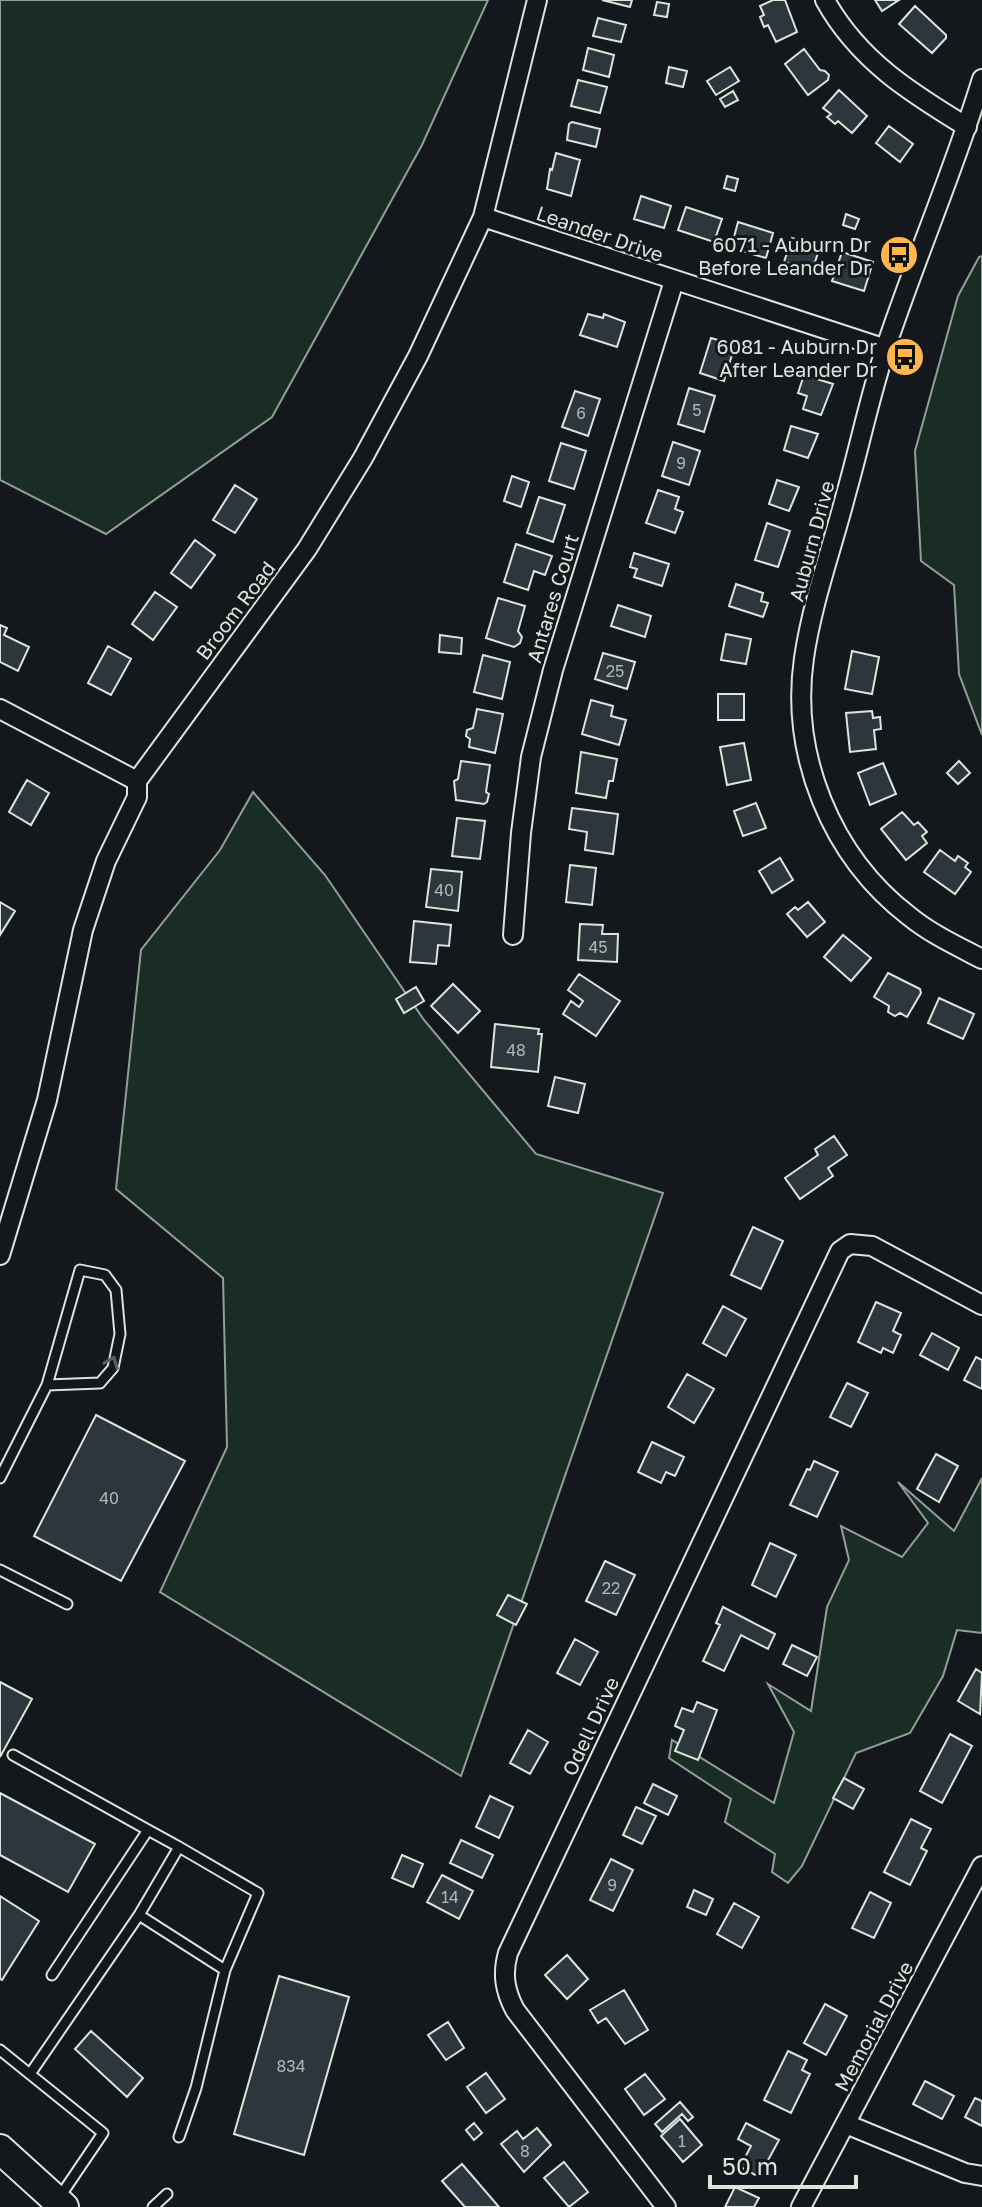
<svg xmlns="http://www.w3.org/2000/svg" width="982" height="2207" font-family="'Golos Text',sans-serif">
<rect width="100%" height="100%" fill="#14181c"/>
<!-- green -->
<path fill="#1a2d24" stroke="#939e99" stroke-width="2" d="M0,0H488L422,145L272,417L106,534L0,480Z
M982,256V735L959,674L954,585L921,561L915,451L958,296L979,257Z
M253,792L325,875L424,1020L536,1154L663,1193L461,1776L160,1592L227,1447L223,1278L116,1189L141,950L220,850Z
M982,1478V1633L957,1630L943,1676L910,1733L856,1753L802,1866L788,1883L772,1872L775,1854L725,1822L731,1799L669,1758L672,1740L774,1803L794,1732L768,1684L811,1711L827,1607L849,1560L841,1526L902,1557L928,1523L898,1482L954,1531Z"/>
<!-- building -->
<path fill="#2c363c" stroke="#d8e6dc" stroke-width="2" d="M602,0H632L630,7Z
M773,0H785L797,32L776,42L768,25L764,27L760,17L764,15L760,6Z
M875,0H899L882,11Z
M657,2L669,4L667,17L654,15Z
M915,6L946,35V38L932,53L899,24Z
M598,18L626,25L621,42L593,36Z
M588,48L614,55L609,77L583,70Z
M804,49L820,70L825,71L829,75L828,80L808,95L785,64Z
M669,67L687,71L683,87L666,83Z
M730,67L739,81L716,95L707,81Z
M578,80L607,87L600,113L571,106Z
M839,90L867,116L852,133L838,121L835,124L827,117L831,114L823,108Z
M733,91L738,100L725,107L720,99Z
M572,122L600,129L596,147L567,140L569,124Z
M889,126L913,144L900,162L876,143Z
M556,153L580,160L571,196L547,189L550,169L552,170Z
M727,176L738,179L735,191L724,188Z
M641,196L671,206L664,228L634,219Z
M686,207L722,219L714,242L678,230Z
M846,214L859,219L855,229L843,225Z
M738,222L773,233L766,258L731,248Z
M792,238L820,247L812,271L784,262Z
M842,252L873,262L864,291L832,281Z
M588,314L603,318L604,314L625,322L617,347L580,335Z
M711,338L735,345L724,381L700,373Z
M804,375L833,384L821,415L803,409L807,396L798,393Z
M689,388L715,396L704,432L678,424Z
M575,391L600,399L588,436L562,427Z
M791,426L818,434L808,458L784,450Z
M673,442L700,451L689,485L662,476Z
M561,443L586,451L574,489L549,481Z
M512,476L529,482L521,507L504,501Z
M777,480L799,487L789,511L769,504Z
M235,485L257,499L235,533L213,520Z
M658,490L679,497L675,509L683,512L675,533L646,523Z
M539,497L565,505L553,542L527,533Z
M767,523L790,531L778,567L755,560Z
M195,540L215,555L191,588L171,573Z
M516,544L552,556L545,575L534,571L528,590L504,582Z
M634,553L669,564L662,586L634,577L637,569L630,567Z
M736,584L763,593L761,601L768,603L763,617L729,606Z
M155,592L177,607L153,640L132,624Z
M498,598L525,606L518,631L522,637L520,643L514,647L486,638Z
M618,605L651,616L645,637L611,626Z
M0,625L7,628L4,635L29,647L18,671L0,662Z
M726,634L751,639L746,664L721,660Z
M440,635L462,638L461,654L439,652Z
M108,646L131,659L111,695L88,683Z
M852,651L879,657L872,694L845,689Z
M603,653L635,662L627,689L595,679Z
M483,655L510,662L502,699L474,692Z
M718,694H744V720H718Z
M591,700L613,706L611,716L626,720L619,745L582,734Z
M477,709L503,714L495,753L469,747L470,739L466,736L467,730L473,728Z
M872,711L873,718L880,717L881,729L874,730L876,749L850,752L846,713Z
M744,743L751,780L727,785L720,747Z
M581,752L617,759L613,781H609L606,798L576,793Z
M461,761L490,765L486,792L489,794L487,802L484,804L456,800L454,781L458,779Z
M959,761L970,773L958,784L947,773Z
M883,763L896,794L870,805L858,773Z
M27,780L49,793L31,825L9,812Z
M756,803L766,828L743,836L734,811Z
M572,808L618,814L613,854L585,850L587,832L569,829Z
M902,812L914,825L918,822L927,832L922,836L927,843L906,860L881,829Z
M457,818L485,821L480,859L452,856Z
M940,850L955,861L958,856L968,863L965,867L971,872L955,894L924,872Z
M780,858L793,880L772,893L759,871Z
M570,865L596,868L592,905L566,902Z
M431,869L462,872L458,911L426,907Z
M0,902L15,911L0,935Z
M808,902L825,922L807,937L787,914L795,907L798,910Z
M414,921L451,925L449,946L438,945L436,964L410,962Z
M580,924L603,925L602,934H618L617,962L578,960Z
M843,935L871,958L851,981L824,957Z
M888,973L920,989L921,993L907,1017L900,1013L895,1016L888,1012L889,1006L874,997Z
M579,974L620,1001L596,1036L563,1014L571,1001L579,1007L583,1001L568,990Z
M453,984L480,1011L458,1033L431,1006Z
M416,987L424,1001L404,1013L396,999Z
M939,998L974,1014L963,1039L928,1023Z
M495,1024L539,1029L538,1034H542L538,1072L491,1067Z
M555,1077L585,1084L578,1113L548,1106Z
M834,1136L847,1155L828,1168L833,1176L800,1199L785,1178L818,1155L815,1149Z
M753,1227L783,1241L761,1289L731,1275Z
M876,1302L901,1313L893,1331L901,1335L893,1353L883,1348L881,1353L858,1342Z
M723,1306L746,1319L726,1356L703,1343Z
M932,1333L959,1348L948,1370L920,1355Z
M976,1357L982,1360V1389L964,1380Z
M687,1374L714,1389L694,1423L668,1407Z
M847,1383L868,1393L851,1427L830,1417Z
M96,1415L185,1461L121,1581L34,1536Z
M652,1442L684,1457L675,1476L666,1472L661,1483L638,1472Z
M936,1454L958,1466L939,1502L917,1489Z
M814,1461L838,1472L817,1517L790,1505L807,1469L810,1470Z
M770,1543L796,1555L776,1597L752,1585Z
M605,1561L635,1575L616,1615L586,1601Z
M508,1595L527,1604L516,1625L497,1615Z
M723,1607L775,1634L768,1649L741,1635L724,1671L703,1661L720,1625L716,1623Z
M575,1639L598,1652L580,1685L557,1673Z
M792,1645L817,1657L807,1676L783,1664Z
M976,1669L982,1673L980,1714L958,1701Z
M0,1682L32,1699L0,1757Z
M697,1702L717,1710L698,1760L675,1751L684,1730L675,1726L682,1708L693,1712Z
M528,1730L548,1742L530,1774L510,1763Z
M950,1734L972,1746L942,1803L920,1791Z
M844,1778L864,1789L853,1809L833,1798Z
M653,1784L677,1796L668,1815L644,1803Z
M0,1793L95,1844L68,1892L0,1855Z
M490,1796L513,1807L499,1838L476,1827Z
M636,1807L656,1816L642,1844L623,1835Z
M911,1819L931,1829L921,1848L927,1851L910,1885L884,1872Z
M461,1840L493,1855L482,1878L450,1863Z
M402,1855L423,1864L413,1887L392,1878Z
M611,1859L633,1870L613,1911L590,1900Z
M442,1875L473,1891L459,1919L427,1902Z
M694,1890L713,1899L706,1915L687,1907Z
M870,1892L891,1903L874,1938L852,1928Z
M0,1896L39,1921L2,1980L0,1979Z
M734,1903L759,1917L742,1948L717,1934Z
M567,1955L588,1979L567,1999L545,1975Z
M279,1976L349,1997L304,2155L234,2134Z
M624,1990L648,2030L625,2044L606,2018L598,2023L590,2010Z
M825,2004L847,2016L826,2055L804,2043Z
M448,2022L464,2048L446,2060L428,2035Z
M91,2031L143,2078L127,2097L75,2049Z
M788,2051L807,2060L802,2070L810,2074L791,2113L764,2100Z
M486,2073L505,2099L486,2113L467,2087Z
M645,2074L665,2099L644,2115L625,2089Z
M925,2081L954,2096L942,2119L913,2104Z
M975,2098L982,2101V2126L965,2117Z
M680,2102L693,2117L688,2121L682,2114L662,2132L655,2124Z
M680,2119L702,2145L683,2162L661,2136Z
M474,2123L482,2133L474,2140L466,2130Z
M746,2123L779,2140L759,2177L740,2167L751,2146L738,2139Z
M537,2128L551,2145L524,2172L501,2144L517,2131L523,2139Z
M564,2162L588,2192L569,2207L544,2178Z
M462,2164L499,2207H465L442,2181Z
M735,2187L759,2198L754,2207H725Z"/>
<g fill="none" stroke-linecap="round" stroke-linejoin="round">
<!-- lane casing -->
<g stroke="#d8e6dc" stroke-width="13">
<path id="lane" d="M0,1478L47,1385L80,1270L105,1275L116,1290L120,1334L113,1368L100,1383L47,1385
M0,1570L67,1604
M13,1755L148,1830
M52,1975L148,1830L179,1847
M0,2050L103,2133L59,2198
M30,2074L139,1915L179,1847L258,1893L225,1970L139,1915
M179,2137L196,2088L225,1970
M153,2207L167,2194"/>
</g>
<!-- street casing -->
<g stroke="#d8e6dc" stroke-width="22">
<path id="street" d="M825,0C858,60 911,93 967,127
M982,79C954,170 916,257 886,347C870,395 860,445 846,494C832,548 812,603 804,658C790,755 831,856 909,916C931,934 957,946 982,959
M483,217L886,349
M0,709L137,781
M513,935L521,833L531,757L553,670L674,281
M0,1255L47,1100L83,930L106,861L137,797V781L307,549L363,458L418,356L483,217L537,0
M846,2124L965,2173L982,2176
M666,2207L515,2010C505,1991 502,1974 508,1953L840,1251L850,1244L872,1246L982,1305
M801,2207L982,1866"/>
</g>
<!-- primary casing -->
<g stroke="#d8e6dc" stroke-width="32">
<path id="primary" d="M0,2149L64,2207"/>
</g>
<!-- lane -->
<use href="#lane" stroke="#14181c" stroke-width="9"/>
<!-- street -->
<use href="#street" stroke="#14181c" stroke-width="18"/>
<!-- primary -->
<use href="#primary" stroke="#14181c" stroke-width="28"/>
</g>
<!-- one-way arrows -->
<defs><path id="oneway-chevron" d="M-2-3.5L2.5 0L-2 3.5" fill="none" stroke-width="1.6" stroke-linecap="round" stroke-linejoin="round" transform="scale(2)"/></defs>
<use stroke="#59605f" href="#oneway-chevron" transform="translate(112 1362) rotate(-69)"/>
<!-- icons -->
<defs>
<g id="bus-disc" transform="scale(2)"><circle r="9.5" fill="#ffb74d" stroke="#14181c"/><path d="M-5-6H5V4H4V6H2V4H-2V6H-4V4H-5ZM-3.5-4V0h7V-4ZM-3.5 1.2v1.5H-2V1.2ZM2 1.2v1.5H3.5V1.2Z" fill="#111"/></g>
</defs>
<g fill-rule="evenodd">
<use href="#bus-disc" x="899" y="255"/>
<use href="#bus-disc" x="905" y="357"/>
</g>
<g text-anchor="middle" dominant-baseline="central" stroke-width="6" stroke-linejoin="round" paint-order="stroke">
<!-- number labels -->
<g font-size="16" fill="#adbab4">
<text x="697" y="410">5</text>
<text x="581" y="413">6</text>
<text x="681" y="463">9</text>
<text x="615" y="671">25</text>
<text x="444" y="890">40</text>
<text x="598" y="947">45</text>
<text x="516" y="1050">48</text>
<text x="109" y="1498">40</text>
<text x="611" y="1588">22</text>
<text x="612" y="1885">9</text>
<text x="450" y="1897">14</text>
<text x="291" y="2066">834</text>
<text x="682" y="2141">1</text>
<text x="525" y="2151">8</text>
</g>
<!-- street labels -->
<g font-size="20" fill="#d8e6dc" stroke="#14181c">
<text transform="translate(600 233) rotate(19)">Leander Drive</text>
<text transform="translate(811 541) rotate(-75)">Auburn Drive</text>
<text transform="translate(552 598) rotate(-73)">Antares Court</text>
<text transform="translate(235 610) rotate(-53)">Broom Road</text>
<text transform="translate(590 1726) rotate(-65)">Odell Drive</text>
<text transform="translate(873 2026) rotate(-62)">Memorial Drive</text>
</g>
<!-- poi labels -->
<g font-size="20" fill="#d8e6dc" stroke="#14181c" text-anchor="end">
<text x="871" y="244">6071 - Auburn Dr<tspan x="871" dy="23">Before Leander Dr</tspan></text>
<text x="877" y="346">6081 - Auburn Dr<tspan x="877" dy="23">After Leander Dr</tspan></text>
</g>
</g>
<!-- scale -->
<path d="M710 2175v12h146v-12" fill="none" stroke="#d8e6dc" stroke-width="4"/>
<text x="722" y="2175" font-size="24" fill="#d8e6dc" stroke="#14181c" stroke-width="6" paint-order="stroke">50 m</text>
</svg>
